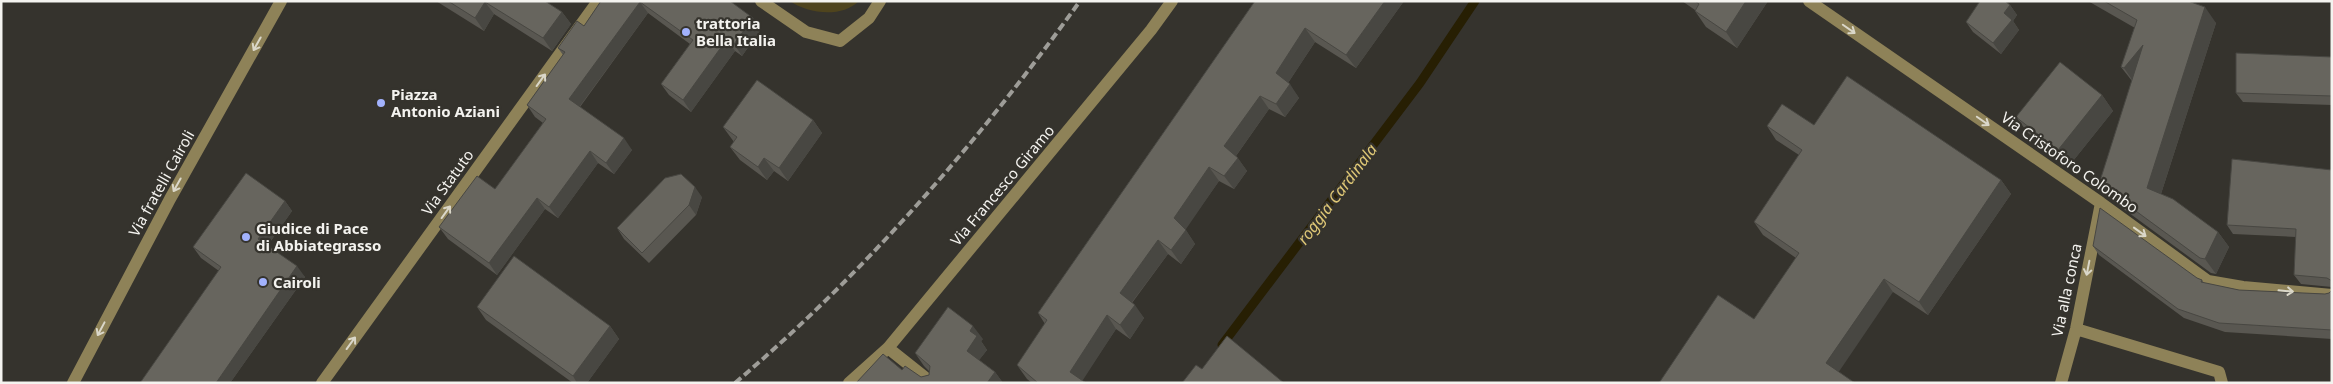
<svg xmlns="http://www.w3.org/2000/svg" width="2333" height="384" font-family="'Noto Sans',sans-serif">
<rect width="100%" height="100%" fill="#35332d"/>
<!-- green -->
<path fill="#4f441d" d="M790,1H859C842,18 808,14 790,1Z"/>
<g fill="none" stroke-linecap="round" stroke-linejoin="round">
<!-- stream -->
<path stroke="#271f03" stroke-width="9" d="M1222,345L1420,83L1475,1"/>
<!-- minor -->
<path stroke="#8e8258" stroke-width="12" d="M761,1L806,32L840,41L869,18L880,1
M1809,1L2101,203L2208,281L2243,287L2332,295
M2076,329L2219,372L2222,383
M888,348L932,383
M73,383L170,199L281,1
M322,383L598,1
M849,383L888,348L1151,30L1172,1
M2061,383L2076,329L2101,203"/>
<!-- rail -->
<path stroke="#9e9d98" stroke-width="4" stroke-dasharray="8 4" stroke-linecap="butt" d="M735,383C866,272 980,140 1080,1"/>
</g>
<!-- wall -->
<path fill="#595751" d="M436,1H545L562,12L571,24L552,51L494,14L484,31Z
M601,1H730L761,29L742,56L735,51L691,112L669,95L661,84L690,44L648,13L580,107L632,150L614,174L598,163L558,218L545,209L497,275L448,239L439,227L495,189L543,123L535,117L527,105L563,55L558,48L584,26Z
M1255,1H1404L1356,68L1315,42L1288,83L1299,98L1285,117L1269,109L1236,156L1247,171L1234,189L1219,181L1185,229L1195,244L1181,264L1168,254L1132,303L1144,318L1130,339L1116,329L1082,380L1086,383H1032L1027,379L1017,365L1045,324L1038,313Z
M1682,1H1768L1737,48L1706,27L1695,11V10Z
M2088,1H2188L2216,23L2161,194L2218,232L2229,247L2216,274L2211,273L2110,199L2099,184L2132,81L2121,67L2135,28Z
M2010,5L2017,15L2013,21L2019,30L2001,54L1973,32L1966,22Z
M2332,57V105L2243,102L2236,93Z
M2102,95L2113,111L2069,166L2028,133L2016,117Z
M813,120L822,133L788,181L774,171L767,180L740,160L730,147L734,142L723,127Z
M1814,125L2001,180L2011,194L1928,315L1893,292L1754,319L1796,258L1763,235L1754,222L1799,155L1776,140L1767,126Z
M2332,170V287L2301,284L2294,275L2296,237L2233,234L2227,225Z
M702,197L696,215L649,263L624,239L617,228Z
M285,201L292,211L268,245L305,277L230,383H140L219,271L201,258L193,247Z
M2093,246L2202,280L2204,283L2239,290L2325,294L2329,293L2332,290V339L2225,332L2184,318L2099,255Z
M477,307L610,326L619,339L587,383H573L486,320Z
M983,339L981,341L987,350L979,360L995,372L1003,383H856L902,370L921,377L929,375V371L924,366L915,353Z"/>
<!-- shaded-wall -->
<path fill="#484742" d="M1385,1H1404L1356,68L1346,55Z
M1746,1H1768L1737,48L1726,32Z
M485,2L494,14L484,31L475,18Z
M640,2L648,13L577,110L569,99Z
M2010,5L2017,15L2013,21L2019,30L2001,54L1993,43L2004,13Z
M2205,7L2216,23L2158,203L2147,188Z
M562,12L571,24L552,51L543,38Z
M753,18L761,29L742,56L734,44Z
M1305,28L1315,42L1286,86L1276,73Z
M727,39L735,51L691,112L683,100Z
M2143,45L2135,84L2124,68Z
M1290,84L1299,98L1285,117L1276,104Z
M2102,95L2113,111L2069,166L2058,150Z
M1260,96L1269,109L1233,160L1224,146Z
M813,120L822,133L788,181L779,168Z
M624,138L632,150L614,174L606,163Z
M590,151L598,163L558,218L549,207Z
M764,158L774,171L767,180L758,167Z
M1238,158L1247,171L1234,189L1224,176Z
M1209,167L1219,181L1184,232L1174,218Z
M2001,180L2011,194L1928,315L1919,302Z
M695,187L702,197L696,215L689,205Z
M537,198L545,209L497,275L489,263Z
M285,201L292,211L265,249L258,239Z
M1186,230L1195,244L1181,264L1171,250Z
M2218,232L2229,247L2216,274L2205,259Z
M1158,240L1168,254L1129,306L1120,293Z
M297,266L305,277L230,383H216Z
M1884,279L1893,292L1836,376L1826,363Z
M1135,305L1144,318L1130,339L1120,325Z
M1107,315L1116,329L1081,383L1070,372Z
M610,326L619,339L587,383H577L573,376Z
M973,326L983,339L981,341L987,350L976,364L967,351L970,331Z
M995,372L1003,383H987Z"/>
<!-- building -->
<path fill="#67655e" stroke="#484742" d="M448,1H545L562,12L543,38L485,2L475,18Z
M601,1H730L753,18L734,44L727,39L683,100L661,84L693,40L640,2L569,99L624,138L606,163L590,151L549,207L537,198L489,263L439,227L477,176L495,189L546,119L527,105L565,52L558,48L577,21L584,26Z
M1255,1H1385L1346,55L1305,28L1276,73L1290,84L1276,104L1260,96L1224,146L1238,158L1224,176L1209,167L1174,218L1186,230L1171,250L1158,240L1120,293L1135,305L1120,325L1107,315L1070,372L1086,383H1038L1017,365L1047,320L1038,313Z
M1695,1H1746L1726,32L1695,11L1699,4Z
M1980,1H2005L2010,5L2004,13L2012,20L1993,43L1966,22Z
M2104,1H2188L2205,7L2147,188L2173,199L2218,232L2205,259L2200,258L2099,184L2143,45L2124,68L2121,67L2137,20Z
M2236,53L2332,57V96L2236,93Z
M2060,62L2102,95L2058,150L2016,117Z
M1847,76L2001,180L1919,302L1884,279L1826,363L1855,383H1659L1718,295L1754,319L1799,253L1754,222L1802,150L1767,126L1782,104L1814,125Z
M757,80L813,120L779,168L764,158L758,167L730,147L737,137L723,127Z
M2232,159L2332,170V281L2327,278L2294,275L2296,229L2227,225Z
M246,173L285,201L258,239L297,266L216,383H140L221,267L193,247Z
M681,174L695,187L689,205L642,253L617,228L665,178Z
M2100,208L2197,278L2202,280L2201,282L2239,290L2325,294L2329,293L2332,290V330L2219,323L2178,309L2093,246Z
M514,256L610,326L573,376L477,307Z
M948,307L973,326L970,331L977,336L967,351L995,372L987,383H856L883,354L902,370L905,366L921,377L929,375L930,366L915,353Z
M1227,336L1284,383H1182L1196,365L1202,369Z"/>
<!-- one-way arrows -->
<defs><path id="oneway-shaft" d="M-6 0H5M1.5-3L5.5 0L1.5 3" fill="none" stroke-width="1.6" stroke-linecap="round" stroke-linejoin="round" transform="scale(1.25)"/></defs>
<g stroke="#dad7c9">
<use href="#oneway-shaft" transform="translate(1849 29) rotate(35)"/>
<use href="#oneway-shaft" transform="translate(257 44) rotate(119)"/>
<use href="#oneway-shaft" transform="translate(541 80) rotate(-54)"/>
<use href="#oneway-shaft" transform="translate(1983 121) rotate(35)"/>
<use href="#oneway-shaft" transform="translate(177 185) rotate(119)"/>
<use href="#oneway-shaft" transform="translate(446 212) rotate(-54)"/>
<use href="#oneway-shaft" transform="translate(2140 232) rotate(36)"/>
<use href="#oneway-shaft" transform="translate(2088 268) rotate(101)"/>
<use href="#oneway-shaft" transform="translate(2286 291) rotate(5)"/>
<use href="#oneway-shaft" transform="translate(101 329) rotate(118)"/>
<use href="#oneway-shaft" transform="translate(351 343) rotate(-54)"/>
</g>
<!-- markers -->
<g fill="#a2b2fd" stroke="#35332d" stroke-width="2">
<circle cx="686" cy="32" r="5"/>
<circle cx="381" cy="103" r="5"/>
<circle cx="246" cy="237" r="5"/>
<circle cx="263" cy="282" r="5"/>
</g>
<g text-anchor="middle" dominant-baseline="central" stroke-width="4.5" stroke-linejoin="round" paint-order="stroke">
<!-- poi labels -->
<g font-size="15" font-weight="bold" fill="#f4f3ef" stroke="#35332d" text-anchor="start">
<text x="696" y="23">trattoria<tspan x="696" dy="17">Bella Italia</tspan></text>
<text x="391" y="94">Piazza<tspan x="391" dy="17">Antonio Aziani</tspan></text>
<text x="256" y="228">Giudice di Pace<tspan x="256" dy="17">di Abbiategrasso</tspan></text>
<text x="273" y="282">Cairoli</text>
</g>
<!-- street labels -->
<g font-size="15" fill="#f4f3ef" stroke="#35332d">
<text transform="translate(2070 162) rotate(35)">Via Cristoforo Colombo</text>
<text transform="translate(447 182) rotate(-54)">Via Statuto</text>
<text transform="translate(161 183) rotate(-61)">Via fratelli Cairoli</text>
<text transform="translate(1002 185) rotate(-50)">Via Francesco Giramo</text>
<text transform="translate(2066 290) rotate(-78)">Via alla conca</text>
</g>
<!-- water labels -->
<g font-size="16" font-style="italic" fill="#dec776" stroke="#35332d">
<text transform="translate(1337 194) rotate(-53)">roggia Cardinala</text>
</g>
</g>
<!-- border -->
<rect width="2333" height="384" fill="none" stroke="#f4f3ef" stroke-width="5"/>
</svg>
